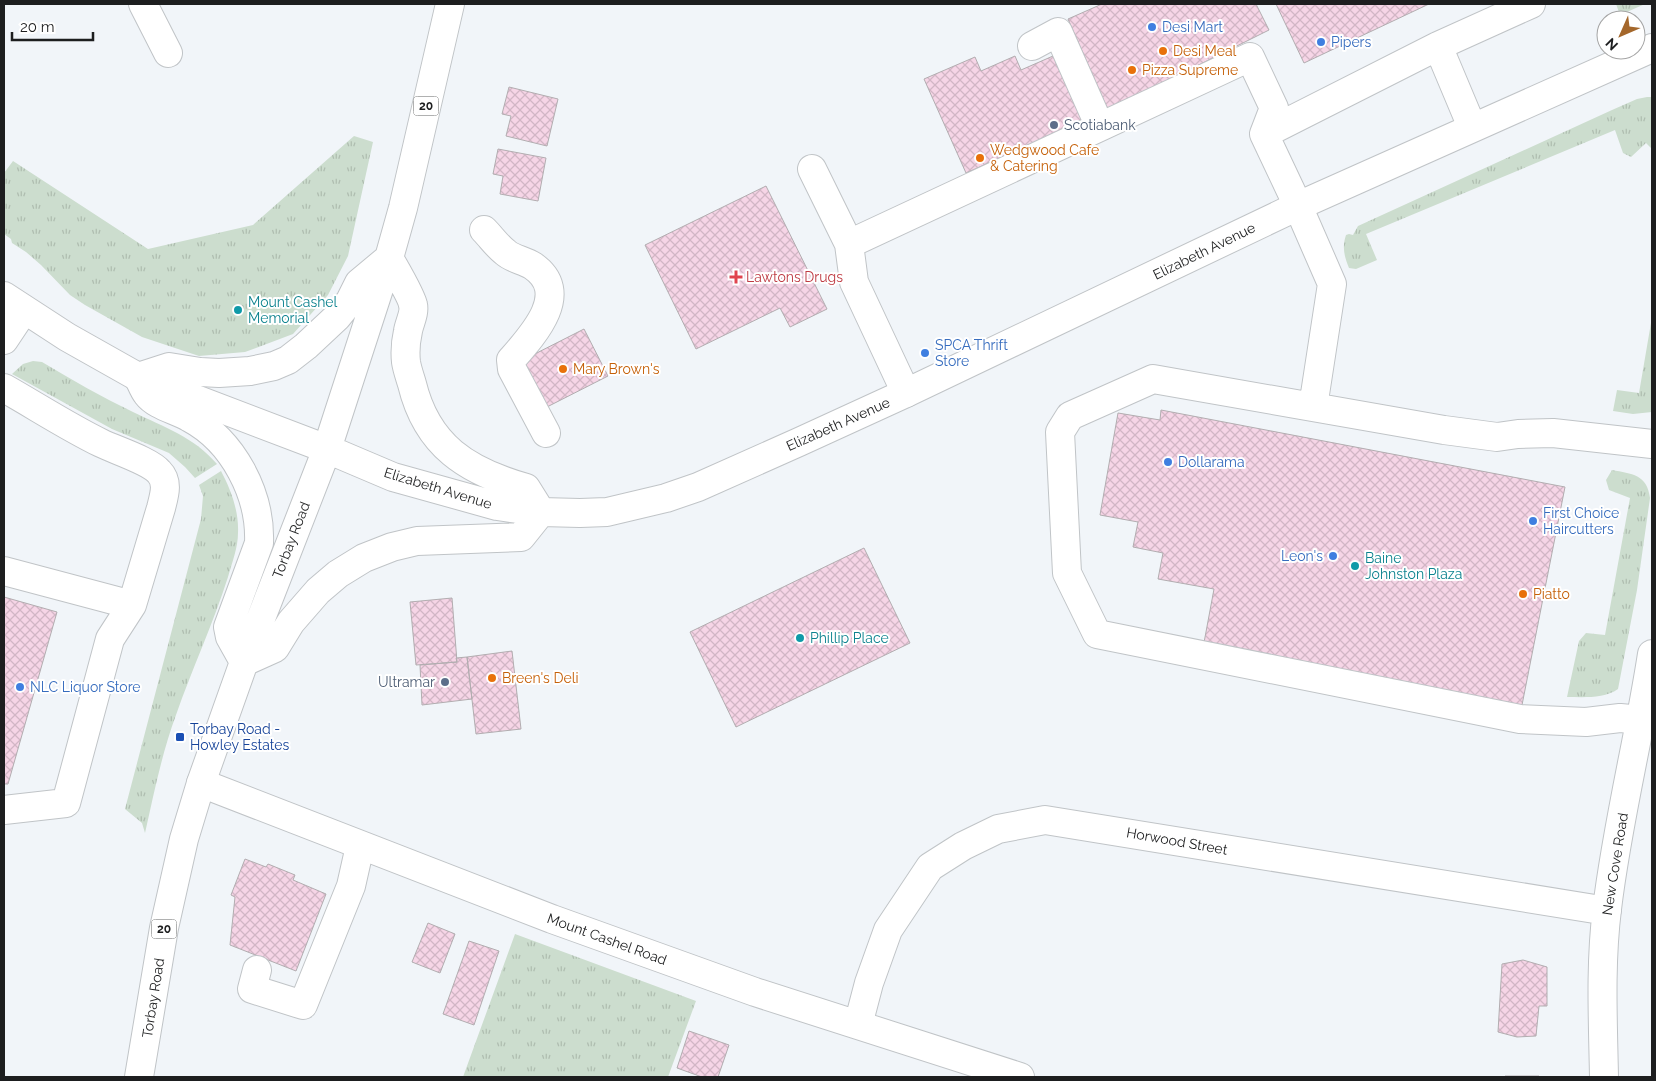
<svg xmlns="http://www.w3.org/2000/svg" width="1656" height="1081" font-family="Raleway,sans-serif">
<defs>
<pattern id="grass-tufts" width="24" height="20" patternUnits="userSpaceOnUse" patternTransform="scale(1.25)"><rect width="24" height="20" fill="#ccddce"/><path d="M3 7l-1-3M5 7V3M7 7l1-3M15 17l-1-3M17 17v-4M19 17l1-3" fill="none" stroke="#afbdb0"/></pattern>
<pattern id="building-cross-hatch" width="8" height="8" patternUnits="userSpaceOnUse" patternTransform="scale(1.25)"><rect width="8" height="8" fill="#f6d5e6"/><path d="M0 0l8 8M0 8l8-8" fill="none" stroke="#d2b6c5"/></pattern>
</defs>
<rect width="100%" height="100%" fill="#f1f5f9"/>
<!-- grass -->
<path fill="url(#grass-tufts)" d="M1616,4H1645L1620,15Z
M1647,97H1652V149L1646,143L1631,157L1623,153L1615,130L1366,234L1377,260L1356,269L1349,268C1344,256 1342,247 1346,235L1349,234L1353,235L1358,226L1612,110L1637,99Z
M354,136L373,142L348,256L328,295L293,334L245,352L199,356L142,337L85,305L70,295L41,265L26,252L12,243L11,239L4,234V173L13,161L148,249L253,225Z
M1652,317V412L1633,414L1613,411L1617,390L1639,393Z
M33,361L42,362C72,380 102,397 133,412C164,427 194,437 217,464L195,478L185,467L169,453L112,429L12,374L23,364Z
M1612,470C1632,474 1647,474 1650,498L1637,590L1618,689C1604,699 1583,697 1567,697L1579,641L1586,633L1605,635L1630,498L1609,490L1606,480Z
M221,471C231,490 239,511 238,533C238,548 232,562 228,577C213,624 192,669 176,715C162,753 154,793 145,833L142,823L125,809L201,519L203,496L199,485Z
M515,934L696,1001L668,1077H463Z"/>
<!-- building -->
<path fill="url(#building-cross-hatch)" stroke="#b2adb0" d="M1102,4H1256L1269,30L1108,110L1068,19Z
M1276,4H1429L1304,63Z
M1015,56L1021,70L1053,56L1082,121L966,173L924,79L975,57L981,71Z
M509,87L558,99L547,146L506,136L511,116L502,114Z
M498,149L546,158L538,201L500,194L503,176L493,174Z
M766,186L827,309L790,327L780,308L696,349L645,245Z
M584,329L608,376L541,410L517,363Z
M1161,410L1565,487L1522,705L1203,648L1214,589L1158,579L1163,553L1133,547L1138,522L1100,515L1118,413L1160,420Z
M864,548L910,643L736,727L690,632Z
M4,597L57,612L8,784H4Z
M452,598L457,662L416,665L410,602Z
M512,651L521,729L476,734L467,657Z
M467,657L472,699L422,705L420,665L457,662L456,658Z
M245,859L266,867L268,864L295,875L293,880L326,894L296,971L230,945L235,897L231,895Z
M428,923L455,934L440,973L412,962Z
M469,941L499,951L474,1025L443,1014Z
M1523,960L1547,967V1006H1539L1536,1036L1517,1037L1498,1032L1502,964Z
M689,1031L729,1045L718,1077H702L677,1068Z
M1505,1076H1539V1077H1505Z"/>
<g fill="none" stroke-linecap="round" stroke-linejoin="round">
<!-- minor casing -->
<g stroke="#c0c4c7" stroke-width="30">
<path id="minor" d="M143,4L168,53
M1032,46L1058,32L1100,127
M1438,46L1472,127
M1264,134L1438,46L1531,4
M812,169L849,244L854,282L906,393
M484,230C491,237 497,246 505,252C512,259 524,260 533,266C572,293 533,335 511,360L512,369L546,433
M849,244L1250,57L1274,108L1264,134L1298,206L1332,284L1313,407
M4,296L67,337L138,377L327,449
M4,340L24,310
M4,388C36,406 68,427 101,443C115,450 150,461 159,472C169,482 164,496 161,508L132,605L110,639L66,803L4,810
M4,571L132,605
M1642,720L1620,718L1586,722L1520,719L1097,634L1067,573L1060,432L1070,416L1153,379L1444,430L1497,437L1518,434L1553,433L1652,444
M201,783L552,919L755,992L1020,1077
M257,970L252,989L303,1005L351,886L360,846
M858,1025L869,983L888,930L930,867L963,846L998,829L1045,820L1607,911
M1604,1077C1603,1022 1600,965 1607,909C1617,824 1639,739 1652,654"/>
</g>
<!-- major casing -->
<g stroke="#c0c4c7" stroke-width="30">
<path id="major" d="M389,258C394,267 412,297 413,305C415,313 409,324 408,331C406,340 405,353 406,362C407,369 410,377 412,384C427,446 467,471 526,488L541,512
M327,449L393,477L497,506L541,512L580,513L607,512L666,498L698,487L799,442L906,393L1298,206L1652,48
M244,662L230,637L228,627L259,543C261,494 233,441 190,418C177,410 156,406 147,394C143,389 141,382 138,377L169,367L200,372L219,373L250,371L274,366L288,360L306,346L337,317L350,301L359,283L389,258
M244,662L275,648L291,622L318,591L338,574L364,558L392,547L417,541L521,537L541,512
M139,1077L164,928L184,839L201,783L244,662L327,449L389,258L403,208L450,4"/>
</g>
<!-- minor -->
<use href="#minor" stroke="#fff" stroke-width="28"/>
<!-- major -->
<use href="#major" stroke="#fff" stroke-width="28"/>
</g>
<!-- markers -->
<g fill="#3f7fe0" stroke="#fff" stroke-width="2">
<circle cx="1152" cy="27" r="5"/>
<circle cx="1321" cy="42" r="5"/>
<circle cx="925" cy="353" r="5"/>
<circle cx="1168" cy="462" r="5"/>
<circle cx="1533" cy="521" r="5"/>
<circle cx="1333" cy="556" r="5"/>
<circle cx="20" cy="687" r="5"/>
</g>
<g fill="#e8710a" stroke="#fff" stroke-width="2">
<circle cx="1163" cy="51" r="5"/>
<circle cx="1132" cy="70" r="5"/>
<circle cx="980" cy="158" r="5"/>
<circle cx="563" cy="369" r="5"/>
<circle cx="1523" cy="594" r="5"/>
<circle cx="492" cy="678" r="5"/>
</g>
<g fill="#5c6f8a" stroke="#fff" stroke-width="2">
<circle cx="1054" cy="125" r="5"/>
<circle cx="445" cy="682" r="5"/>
</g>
<path fill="#e0444e" stroke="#fff" stroke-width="2" d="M733.5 269.5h5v5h5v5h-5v5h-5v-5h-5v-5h5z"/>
<g fill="#0f9aa8" stroke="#fff" stroke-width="2">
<circle cx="238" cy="310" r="5"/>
<circle cx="1355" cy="566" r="5"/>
<circle cx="800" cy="638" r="5"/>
</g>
<rect fill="#1a4fb4" stroke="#fff" stroke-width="2" x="175" y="732" width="10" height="10" rx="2.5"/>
<g text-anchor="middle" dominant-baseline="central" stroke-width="4" stroke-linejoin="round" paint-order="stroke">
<!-- shield labels -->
<g fill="#fff" stroke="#616262" stroke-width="1">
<rect x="413.5" y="96.5" width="25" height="19" rx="4"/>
<rect x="151.5" y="919.5" width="25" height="19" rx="4"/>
</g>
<g font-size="12" font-weight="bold" fill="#1d1e1f">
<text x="426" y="106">20</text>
<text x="164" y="929">20</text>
</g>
<!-- shop labels -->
<g font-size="14" fill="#366cbe" stroke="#fff" text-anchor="start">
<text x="1162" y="27">Desi Mart</text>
<text x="1331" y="42">Pipers</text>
<text x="935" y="345">SPCA Thrift<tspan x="935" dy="16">Store</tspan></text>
<text x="1178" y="462">Dollarama</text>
<text x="1543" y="513">First Choice<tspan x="1543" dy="16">Haircutters</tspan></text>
<text x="1323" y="556" text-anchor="end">Leon's</text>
<text x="30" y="687">NLC Liquor Store</text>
</g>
<!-- food labels -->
<g font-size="14" fill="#c56008" stroke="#fff" text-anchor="start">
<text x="1173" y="51">Desi Meal</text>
<text x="1142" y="70">Pizza Supreme</text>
<text x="990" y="150">Wedgwood Cafe<tspan x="990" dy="16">&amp; Catering</tspan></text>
<text x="573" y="369">Mary Brown's</text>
<text x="1533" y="594">Piatto</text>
<text x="502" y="678">Breen's Deli</text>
</g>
<!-- service labels -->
<g font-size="14" fill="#4e5e75" stroke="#fff" text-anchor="start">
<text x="1064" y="125">Scotiabank</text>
<text x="435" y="682" text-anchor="end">Ultramar</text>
</g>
<!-- street labels -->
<g font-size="14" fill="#1d1e1f" stroke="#fff">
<text transform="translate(1204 251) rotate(-26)">Elizabeth Avenue</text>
<text transform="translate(838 424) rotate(-24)">Elizabeth Avenue</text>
<text transform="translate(438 488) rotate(17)">Elizabeth Avenue</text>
<text transform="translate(291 540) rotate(-69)">Torbay Road</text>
<text transform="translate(1177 841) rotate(10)">Horwood Street</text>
<text transform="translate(1615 864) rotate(-81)">New Cove Road</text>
<text transform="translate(607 939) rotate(20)">Mount Cashel Road</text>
<text transform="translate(153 998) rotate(-81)">Torbay Road</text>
</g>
<!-- health labels -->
<g font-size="14" fill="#be3a42" stroke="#fff" text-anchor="start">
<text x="746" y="277">Lawtons Drugs</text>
</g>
<!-- culture labels -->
<g font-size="14" fill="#0d838f" stroke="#fff" text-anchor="start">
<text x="248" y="302">Mount Cashel<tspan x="248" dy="16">Memorial</tspan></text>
<text x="1365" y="558">Baine<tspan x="1365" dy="16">Johnston Plaza</tspan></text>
<text x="810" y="638">Phillip Place</text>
</g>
<!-- transit labels -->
<g font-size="14" fill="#164399" stroke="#fff" text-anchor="start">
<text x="190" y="729">Torbay Road -<tspan x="190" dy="16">Howley Estates</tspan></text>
</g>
</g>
<!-- border -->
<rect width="1656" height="1081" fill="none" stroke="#1d1e1f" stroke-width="10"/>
<!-- north arrow -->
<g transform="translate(1621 35) rotate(225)"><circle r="24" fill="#ffffff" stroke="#a5a5a5"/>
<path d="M0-4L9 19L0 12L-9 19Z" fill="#a4672b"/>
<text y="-8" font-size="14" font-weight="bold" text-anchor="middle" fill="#1d1e1f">N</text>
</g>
<!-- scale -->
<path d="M12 32v8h81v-8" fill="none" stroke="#1d1e1f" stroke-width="2.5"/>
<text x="20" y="32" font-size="15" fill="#1d1e1f" stroke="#ffffff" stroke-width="4" paint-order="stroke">20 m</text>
</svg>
